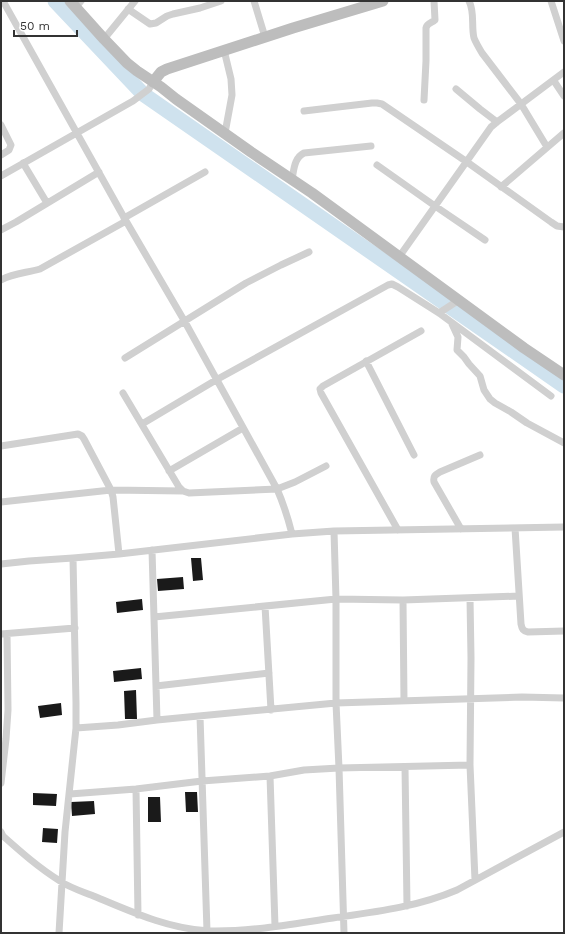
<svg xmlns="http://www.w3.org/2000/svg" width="565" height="934" font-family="'Work Sans',sans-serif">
<rect width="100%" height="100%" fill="#fff"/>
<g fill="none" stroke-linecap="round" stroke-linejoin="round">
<!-- river -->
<path stroke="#cfe2ee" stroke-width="15" d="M55,1L143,94L564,386"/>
</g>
<!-- building -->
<path fill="#1a1a1a" d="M191,558H201L203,580L193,581Z
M183,577L184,589L158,591L157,579Z
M142,599L143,610L117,613L116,602Z
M141,668L142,679L114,682L113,671Z
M136,690L137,719H125L124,691Z
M61,703L62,715L40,718L38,706Z
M185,792H197L198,812H186Z
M33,793L57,794L56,806L33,805Z
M148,797H160L161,822H148Z
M94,801L95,814L72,816L71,802Z
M43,828L58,829L57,843L42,842Z"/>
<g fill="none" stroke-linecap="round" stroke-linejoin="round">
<!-- street -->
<path stroke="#d0d0d0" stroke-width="7" d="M3,1L126,221L185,322L277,489C284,505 288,518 292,534
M254,1L265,37
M469,1C475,12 471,26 474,38C476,43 479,48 482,53L521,104L547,147
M551,1L564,41
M76,7L81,1
M128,9L150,24L156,23L167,16L173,14L200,8L221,1
M104,39L135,1
M224,50L231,79L232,95L225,133
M554,81L564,96
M456,89L480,109L497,122
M424,100L426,61V28C427,23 432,23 435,20L434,1
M304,111L372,103H377L382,104L467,162L551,222L557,226L564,227
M1,125L11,145L9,150L1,155
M23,163L47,203
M377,165L435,206L485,240
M1,176L133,101L149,89L153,82
M292,179C294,170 294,158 304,153L371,146
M501,187L564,133
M124,218L205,172
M1,230L16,222L99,172
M399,257L491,127L497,122L564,72
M1,280C13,273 27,273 40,269L126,221
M439,313L459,300
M452,324L458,337L457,350L464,357L469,364L480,376L484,390L490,399L495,403L511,412L527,423L564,443
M125,358L246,283L281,265L309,252
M366,361L414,455
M123,393L179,487L183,491L189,493L277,489L295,482L326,466
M142,424L216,380L388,285L392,284L398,287L439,313L551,396
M1,446L78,434L82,436L84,439L111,490L113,497L119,554
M169,471L243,428
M1,502L111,490L183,491
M515,528L521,624C522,629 523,631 528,632L564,631
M461,529L434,482C433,476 435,475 440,472L480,455
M398,530L321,393L320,389L323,386L421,331
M334,531L564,527
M152,550L157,720
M1,564L29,561L73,558L119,554L292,534L334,531L336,599V703L339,768L344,933
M470,598L471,658L470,765L475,880
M403,600L404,701
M265,606L271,710
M154,617L336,599L403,600L519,596
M1,634L75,628
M156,686L269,673
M200,716L207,931
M76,728L118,725L157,720L336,703L522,697L564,698
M405,767L407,906
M270,776L275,926
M1,783L6,739L8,710L7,634
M136,789L138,915
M70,794L136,789L202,781L270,776L304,770L339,768L470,765
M1,832L3,836C21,852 39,868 60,881C70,888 84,892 96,897C132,912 169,929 209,931C250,932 292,924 333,918C375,912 417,907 457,890L564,832
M59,933L65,832L76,728V703L73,558"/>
<!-- secondary -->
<path stroke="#bdbdbd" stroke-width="11" d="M70,1L104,39L127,63L137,71L161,87L176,99L251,152L312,193L524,348L564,375
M153,82L161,72L167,69L293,28L383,1"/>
</g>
<!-- border -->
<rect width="565" height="934" fill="none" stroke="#333333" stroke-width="4"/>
<!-- scale -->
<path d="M14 30v6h63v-6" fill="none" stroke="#333333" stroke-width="2"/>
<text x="20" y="30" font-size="12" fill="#333333" stroke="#ffffff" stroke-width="3" paint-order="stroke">50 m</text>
</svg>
